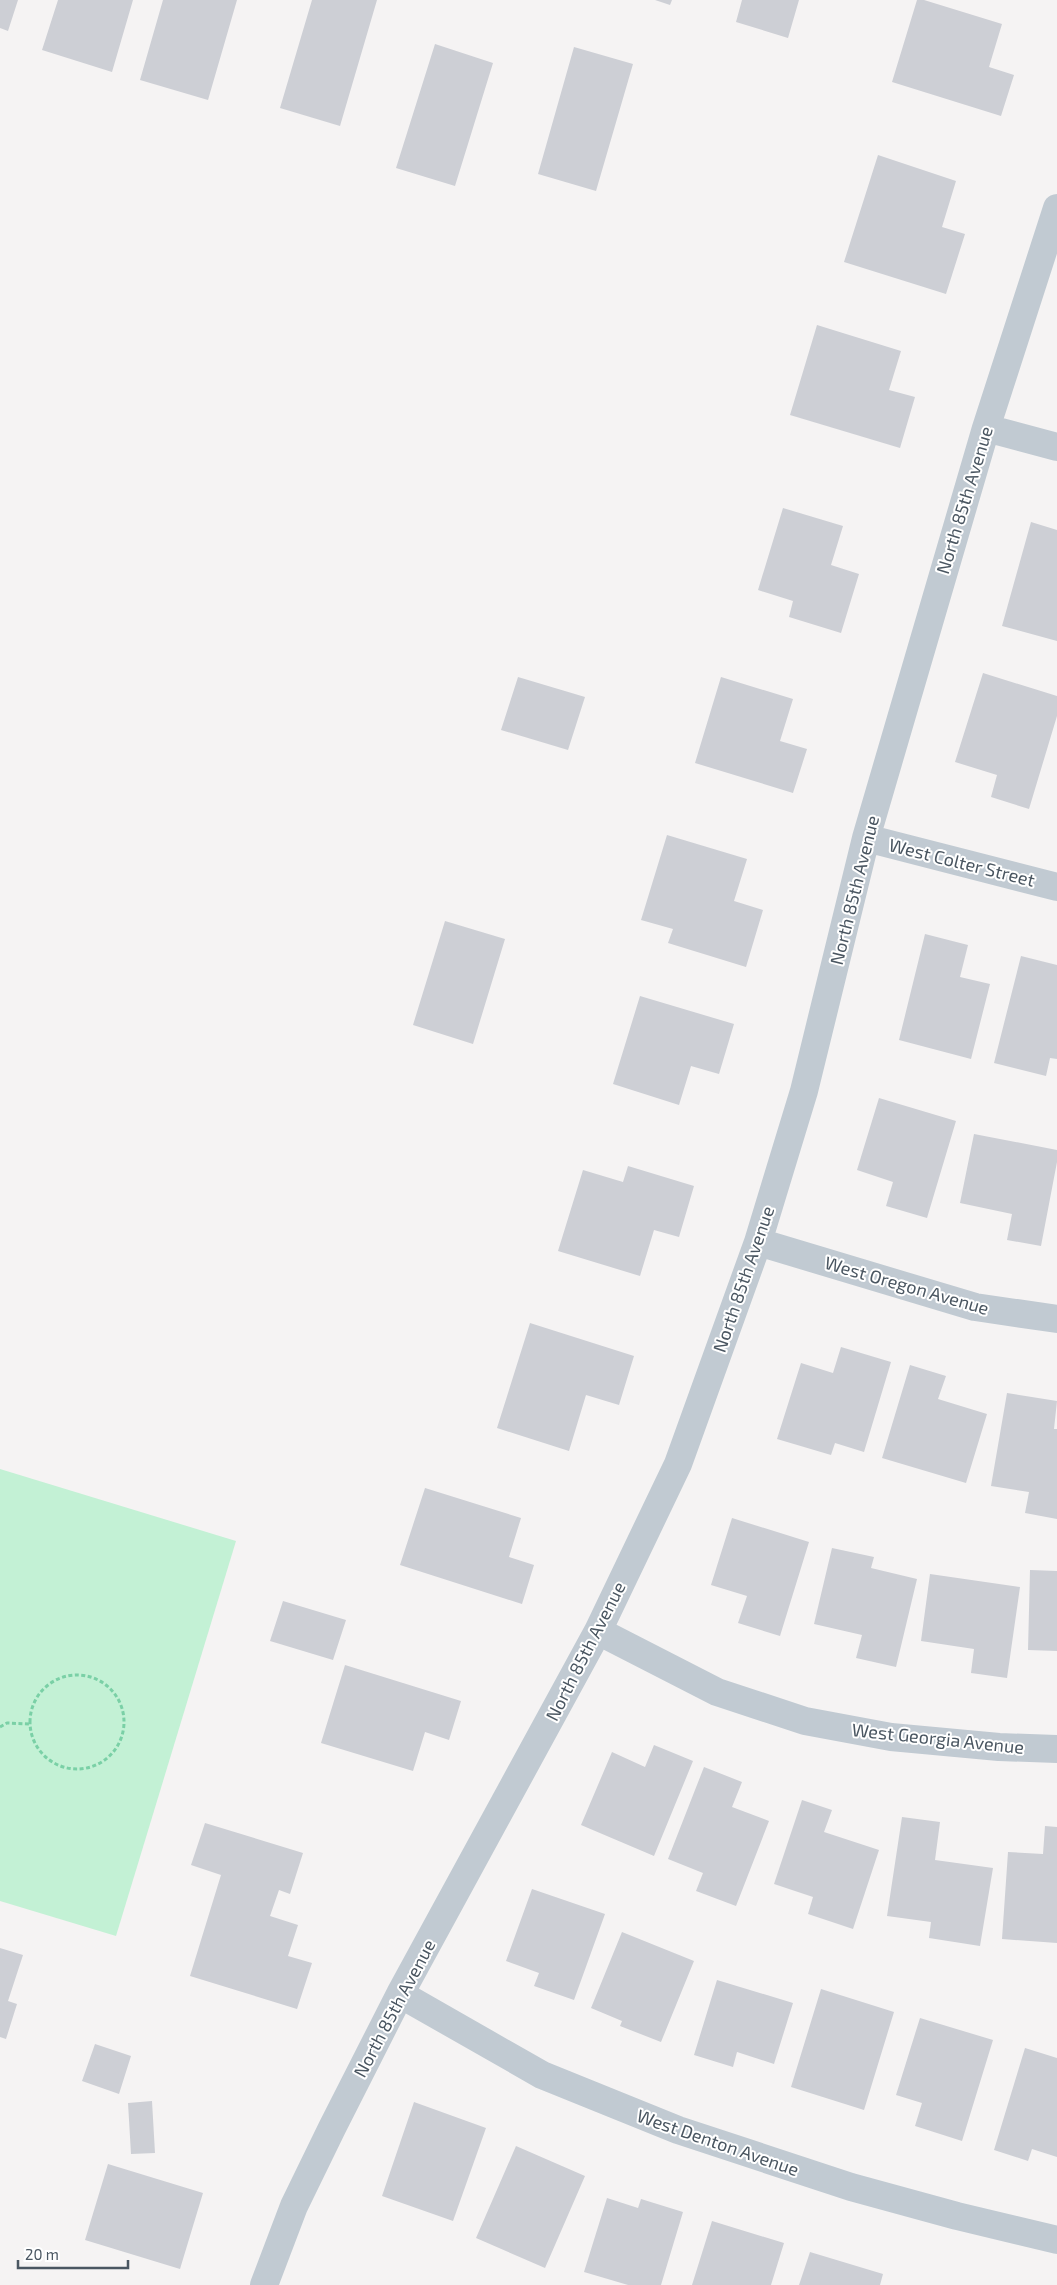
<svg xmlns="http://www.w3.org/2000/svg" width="1057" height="2285" font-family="'Exo 2',sans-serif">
<rect width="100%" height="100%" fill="#f5f3f3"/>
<!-- green -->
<path fill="#c3f1d5" d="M0,1469L236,1541L116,1936L0,1901Z"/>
<!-- building -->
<path fill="#cdcfd5" d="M0,0H18L8,31L0,28Z
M58,0H133L112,72L42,50Z
M163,0H237L208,100L140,80Z
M312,0H377L340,126L280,108Z
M655,0H672L670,5Z
M742,0H799L788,38L736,22Z
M917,0H924L1002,24L989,67L1014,75L1001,116L892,82Z
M435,44L493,63L455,186L396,168Z
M574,47L633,64L596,191L538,174Z
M878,155L956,181L942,227L965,234L946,294L844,262Z
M817,325L901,351L889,390L915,397L900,448L790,415Z
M783,508L843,526L831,565L859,574L841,633L789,617L793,601L758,590Z
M1031,522L1057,530V641L1002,626Z
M983,673L1057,696V716L1029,809L991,797L997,775L955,762Z
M518,677L585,697L568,750L501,730Z
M721,677L793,699L780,741L807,749L793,793L695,763Z
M667,835L747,859L734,901L763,910L746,967L668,943L673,929L641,920Z
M445,921L505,939L473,1044L413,1025Z
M925,934L968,945L960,977L990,984L971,1059L899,1040Z
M1021,956L1057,965V1059L1050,1058L1046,1076L994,1063Z
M640,996L734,1024L719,1074L691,1066L679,1105L613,1084Z
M879,1098L956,1121L927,1218L886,1206L893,1182L857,1170Z
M974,1134L1057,1150V1162L1041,1246L1007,1240L1012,1214L960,1203Z
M628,1166L694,1186L679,1237L654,1230L640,1276L558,1251L583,1170L623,1182Z
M530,1323L634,1356L619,1405L586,1395L569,1451L497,1428Z
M841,1347L891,1362L864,1452L835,1443L831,1455L777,1439L801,1363L833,1373Z
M910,1365L946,1376L938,1399L987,1414L966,1483L882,1458Z
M1007,1393L1057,1401L1054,1429H1057V1519L1025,1513L1029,1492L991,1486Z
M425,1488L521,1518L509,1557L534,1565L522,1604L400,1565Z
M732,1518L809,1542L780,1636L738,1623L747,1596L711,1585Z
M832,1548L874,1557L871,1568L917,1579L896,1667L856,1658L862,1635L814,1624Z
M1030,1570L1057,1571V1651L1028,1650Z
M930,1574L1020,1587L1007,1678L971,1673L974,1649L921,1641Z
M283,1601L346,1620L333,1660L270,1641Z
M345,1665L461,1701L449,1740L425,1732L413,1771L321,1743Z
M654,1745L693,1761L654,1856L581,1825L612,1752L645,1767Z
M704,1767L742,1782L732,1807L769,1821L736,1906L696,1891L703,1873L668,1859Z
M802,1800L832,1810L824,1832L879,1850L853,1929L808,1914L813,1897L774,1884Z
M902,1817L940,1822L935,1860L993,1868L980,1946L929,1938L931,1922L887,1916Z
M205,1823L303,1853L290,1894L279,1890L270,1916L298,1925L288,1956L312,1963L297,2009L190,1976L221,1875L191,1865Z
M1045,1826L1057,1827V1943L1002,1939L1008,1852L1043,1854Z
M532,1889L605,1914L574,2000L534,1986L539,1973L506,1961Z
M622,1932L694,1961L661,2042L620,2026L622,2021L591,2008Z
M0,1948L23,1955L8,2001L17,2004L6,2039L0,2037Z
M717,1980L793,2003L774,2064L737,2052L733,2067L694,2055Z
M821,1989L894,2012L864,2110L791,2087Z
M920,2018L993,2040L962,2141L915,2126L922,2103L896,2095Z
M95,2044L131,2056L119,2094L82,2081Z
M1025,2048L1057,2058V2157L1032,2149L1028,2161L994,2150Z
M152,2101L155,2153L131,2154L128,2103Z
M414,2102L486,2128L453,2221L382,2196Z
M516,2146L585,2176L545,2268L476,2238Z
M108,2164L203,2193L180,2269L85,2240Z
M607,2198L638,2208L641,2199L683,2212L661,2285H628L584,2272Z
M712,2221L784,2243L771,2285H692Z
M810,2252L883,2274L880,2285H799Z"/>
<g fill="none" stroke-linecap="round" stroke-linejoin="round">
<!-- path -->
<path stroke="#7ad0a6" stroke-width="3" stroke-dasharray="4 2.5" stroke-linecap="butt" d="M30 1722a47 47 0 1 1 94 0a47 47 0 1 1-94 0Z
M0,1727L7,1723L29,1724"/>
<!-- street -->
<path stroke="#c1cad2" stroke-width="28" d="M986,428L1057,447
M866,838L1057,887
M758,1242L975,1307L1057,1319
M598,1631L717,1692L805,1721L891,1737L999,1747L1057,1749
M400,1994L542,2075L678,2130L851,2187L957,2216L1057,2240
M264,2285L294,2206L332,2128L400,1994L598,1631L678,1464L758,1242L804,1091L866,838L986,428L1057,208"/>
</g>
<g text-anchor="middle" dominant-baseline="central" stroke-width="4" stroke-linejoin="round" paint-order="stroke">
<!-- street labels -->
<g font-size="18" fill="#4a5661" stroke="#fff">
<text transform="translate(964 500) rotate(-73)">North 85th Avenue</text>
<text transform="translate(962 862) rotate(14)">West Colter Street</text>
<text transform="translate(854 890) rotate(-76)">North 85th Avenue</text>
<text transform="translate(743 1279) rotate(-71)">North 85th Avenue</text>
<text transform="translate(907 1285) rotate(16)">West Oregon Avenue</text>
<text transform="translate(585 1651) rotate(-63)">North 85th Avenue</text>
<text transform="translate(938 1738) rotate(6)">West Georgia Avenue</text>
<text transform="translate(394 2008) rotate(-62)">North 85th Avenue</text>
<text transform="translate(718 2142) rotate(19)">West Denton Avenue</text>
</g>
</g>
<!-- scale -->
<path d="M18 2260v8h110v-8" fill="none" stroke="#4a5661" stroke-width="2.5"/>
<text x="25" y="2260" font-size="15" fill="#4a5661" stroke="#ffffff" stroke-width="4" paint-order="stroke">20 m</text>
</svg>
